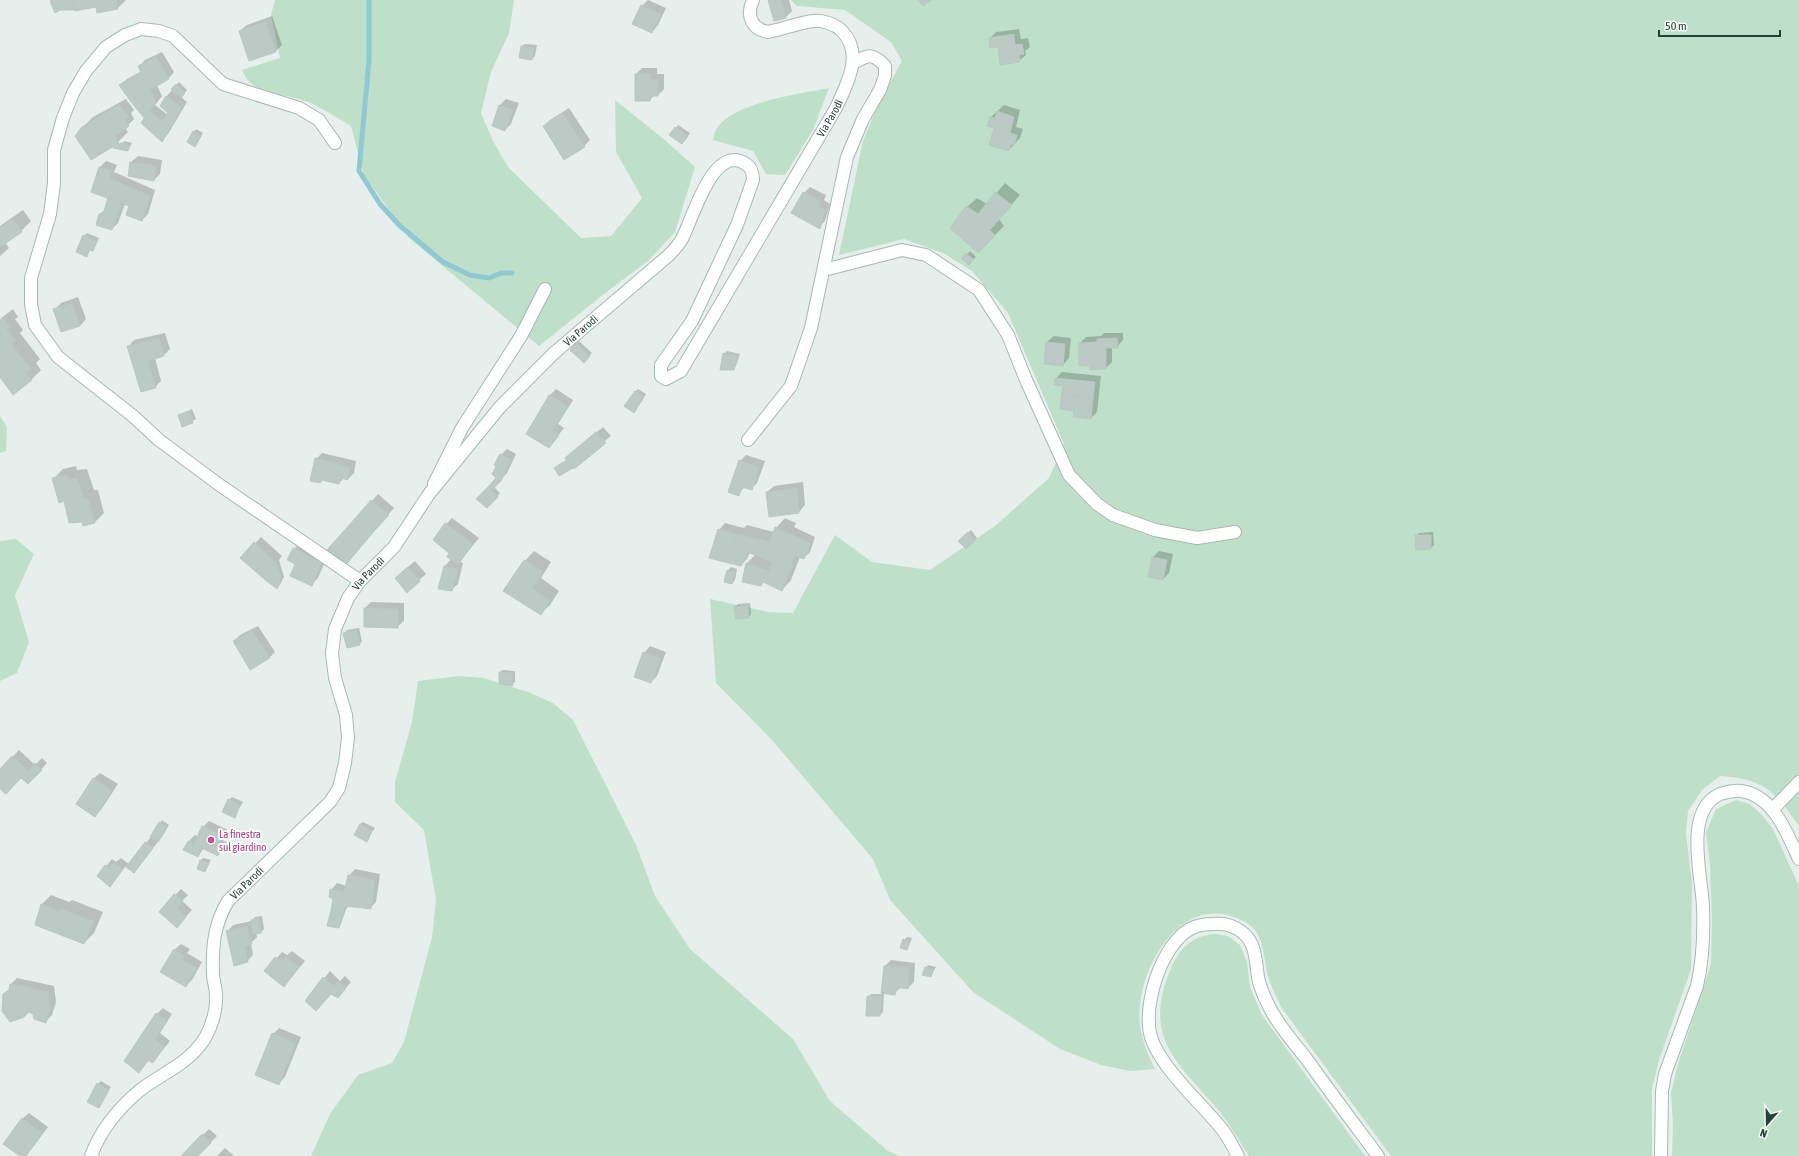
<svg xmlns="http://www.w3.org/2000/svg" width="1799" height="1156" font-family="'Asap Condensed',sans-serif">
<rect width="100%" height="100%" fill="#e6efeb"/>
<!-- green -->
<path fill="#bfe0c8" d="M275,0H514L509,33L491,72L481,113L493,141L508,167L581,238L611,236L642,198L616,152L615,100L666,141L695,167L675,232L649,260L604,294L539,346L409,238L364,175L351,126C338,118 325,110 311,103C287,92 253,98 242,70L280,58L271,15Z
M791,0H1799V826C1774,791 1765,779 1720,776L1702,790L1688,811L1686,834L1692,882L1691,969L1659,1060L1652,1089V1156H1391L1281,1007C1277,998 1272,989 1269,979C1264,964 1265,940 1253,928C1245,920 1233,916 1223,914C1175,907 1144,965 1140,1005C1137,1029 1145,1048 1155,1069L1130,1071L1101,1065L1060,1049L973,992L890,900L873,859L772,740L716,683L710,599L768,612L793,613L835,535L872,562L930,570L995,526L1049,478L1064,444L1008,313L972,271L943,253L904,239L839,255L863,141L879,103L902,61L891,42L845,10L797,6Z
M829,88L813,130L785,175L766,174L753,151L713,140C714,136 715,131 717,128C735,102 799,94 829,88Z
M0,416L7,427L6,451L0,453Z
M16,539L34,554L15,595L29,642L17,673L0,681V541Z
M459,676L484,678L528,692L553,703L573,720L636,845L655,896L690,949L793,1039L830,1101L888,1151L899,1156H311L330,1114L358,1075L392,1063L404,1042L432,937L436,900L424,830L395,802V782L412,722L418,681Z
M1736,800L1750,804L1762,815L1773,829L1799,886V1156H1672L1673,1124L1671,1094L1677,1067L1711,964L1712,921L1710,865L1706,832L1716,809Z
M1216,934L1228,936L1240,945L1247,962L1250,987L1262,1015L1365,1156H1249C1238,1140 1228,1121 1215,1106C1173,1058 1143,1036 1171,968C1180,947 1194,935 1216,934Z"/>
<!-- shadow -->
<path fill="#0003" d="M53,0H126L118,8L96,6L75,8L74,9Z
M648,0L666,8L658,25L652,32L634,23L642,6Z
M769,0H789L792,11L786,17L775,20Z
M272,16L282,45L276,51L240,31L247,25Z
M1019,29L1021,39L1028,38L1030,47L1025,51L1026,55L1019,61L990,38L996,32Z
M525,44L537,45L535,56L532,59L522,46Z
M162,52L174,72L168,79L157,85L162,96L155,105L168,115L170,112L166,97L179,82L187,90L181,97L187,102L168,134L162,140L121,85L127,79L142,71L139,67L145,60Z
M642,68H657V74H664V89L658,95H654L650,100L636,74Z
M126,99L134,110L131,113L134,119L125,128L128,132L118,142L83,127L93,117Z
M506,99L519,103L511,124L505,130L493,125L500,105Z
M1004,105L1020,110L1016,127L1023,129L1020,138L1009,150L996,128L988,126L991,117Z
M569,108L590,140L584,146L544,126L550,120Z
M678,125L690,133L685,140L676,128Z
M196,129L203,133L197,142L194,132Z
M125,141L132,143L128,150L115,147Z
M138,156L162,160L160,174L154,180L131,162Z
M106,161L117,165L114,172L155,190L148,214L142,220L130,206L125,204L118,223L112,229L100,214L106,209L109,198L92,192L100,167Z
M1005,183L1020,195L999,219L1004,226L978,252L967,207L977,198L987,204Z
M810,187L826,195L824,200L830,204L825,221L819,227L804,193Z
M23,210L31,221L21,231L5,242L9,248L0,256V226Z
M87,233L99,238L95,247L93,250L91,249L87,255L84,236Z
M970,251L976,257L969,264L963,258Z
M78,297L86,319L80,326L61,331L54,310L61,303Z
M13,309L18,317L15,319L23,330L20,333L40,359L36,363L41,370L31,380L0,371V319Z
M165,333L170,349L164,355L155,358L161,381L155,387L128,347L134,340Z
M1104,333H1123V340L1117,347H1112V362L1106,368L1090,364L1080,343L1086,337L1101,336Z
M1054,336L1071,338L1069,358L1063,365L1047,342Z
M579,341L592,353L584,361L571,350Z
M727,351L740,354L736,366L733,369L724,354Z
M1062,372L1101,376L1097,412L1091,418L1075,410L1064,385L1055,384L1056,378Z
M556,389L573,400L558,424L564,428L549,447L527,434L550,395Z
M638,389L646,394L636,409L635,392Z
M192,409L196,419L183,426L179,416Z
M603,427L611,436L573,467L560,475L558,465L568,459L566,458L572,452Z
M507,449L516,454L507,473L494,487L500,493L487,507L477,499L497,478L498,467L501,455Z
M322,453L356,461L354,473L348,479L344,478L339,483L323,479L320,482L316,459Z
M746,455L765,461L757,483L751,489L745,487L738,494L740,461Z
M76,466L77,470L87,469L94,490H98L104,513L94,523L82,520L65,500L53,479L63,469Z
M803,482L805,505L799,512L767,492L774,486Z
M378,494L394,508L350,559L328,551Z
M452,518L479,538L459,562L463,563L458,584L451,590L439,588L445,566L451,559L446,524Z
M785,518L796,523L794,527L815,537L810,552L804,558L800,557L791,580L782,590L764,582L761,585L744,581L747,563L756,554L750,552L747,559L741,565L719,530L725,523L744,528L747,525L774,532L776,528Z
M971,530L977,538L966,548L960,541Z
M1433,532L1434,545L1431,548L1416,536L1419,533Z
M261,537L282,556L279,560L284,577L279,585L242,558Z
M300,543L327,557L318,578L311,585L297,564L294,549Z
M534,551L551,562L541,578L559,591L550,605L540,614L504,591L525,561Z
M1159,551L1173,554L1169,573L1163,579L1153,557Z
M415,561L426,574L407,591L402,572Z
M731,567L737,569L735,580L732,583L725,581L728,570Z
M371,602L404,603V621L397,627L365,608Z
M750,603L751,614L749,617L735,607L738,604Z
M258,626L275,652L269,658L234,641L240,635Z
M359,628L362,642L359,644L345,633L347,630Z
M650,646L666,652L657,676L651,682L644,653Z
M503,670L515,671V682L512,684L500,672Z
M19,750L35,765L42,758L47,763L34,777H22L0,787V771Z
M100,773L118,784L101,810L95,816L93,779Z
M232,797L243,802L234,817L229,800Z
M162,820L169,825L161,838L134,872L126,866L110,885L98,876L112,859L116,862L121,858L129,864L151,837Z
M209,821L228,830L223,841L227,842L224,849L217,855L204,848L198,856L188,842L195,835L198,837L203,827Z
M363,822L375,828L366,840L360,824Z
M203,858L211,860L205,871L200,861Z
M355,869L380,874L376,902L370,908L349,906L346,909L341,924L338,927L334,899L331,890L337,883L347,886L349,876Z
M181,889L188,895L182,901L192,910L183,920L160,911Z
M51,895L69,902L72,900L103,912L94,933L84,943L42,904Z
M262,916L264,929L261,932L256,933L257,937L251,943L253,955L247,961L227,932L233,925L252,921L255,917Z
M907,937L912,938L909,946L906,949L904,940Z
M181,944L190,949L187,953L202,962L192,980L185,986L174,950Z
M292,951L305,961L284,986L266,971L282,952L287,955Z
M891,960L915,963L914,982L908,988L901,987L894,994L884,993L883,1012L880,1015L868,997L871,994H882L884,967Z
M928,965L936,967L931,976L926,968Z
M330,971L340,981L345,976L351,982L344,990L332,993L316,1010L306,1001Z
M17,978L54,986L56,1002L52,1015L46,1021L34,1013L29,1012L10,989L11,984Z
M163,1008L172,1014L160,1033L170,1041L153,1062L149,1060L139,1071L157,1014Z
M279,1028L301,1037L285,1077L279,1083L273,1034Z
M101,1081L111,1087L98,1107V1084Z
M29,1113L48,1127L30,1151L25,1156H22V1119Z
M209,1129L217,1136L197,1156H182Z
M225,1148L234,1156H217Z"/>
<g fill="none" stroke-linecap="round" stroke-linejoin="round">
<!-- stream -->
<path stroke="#8ec9d4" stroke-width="5" d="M369,0V60L359,171L380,204L399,225L443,262L470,275L489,278L501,273H512"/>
</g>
<!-- building -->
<path fill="#bbcac4" stroke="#b8c9c2" d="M52,0H72L74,10H60L55,13L50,1Z
M73,0H116L118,9L97,13L96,7L75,11Z
M768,0H781L786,18L774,21Z
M918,0H931L923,6Z
M641,5L661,14L652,33L632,24Z
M266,22L276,52L249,61L239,31Z
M1014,34L1015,45L1022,44L1024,54L1019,55L1020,62L1000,65L998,47L990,48L989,38Z
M521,46L534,48L532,60L519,58Z
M156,57L169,79L150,90L138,66Z
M141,72L150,90L131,102L119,85Z
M635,74H651V80H658V96H650V101H635Z
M176,84L185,93L181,98L171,89Z
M150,90L156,102L145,119L131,102Z
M166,96L182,108L171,127L162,121L168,113L160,106Z
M119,104L129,117L125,120L129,126L120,133L107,112Z
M499,105L513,110L505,131L492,126Z
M149,111L171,127L162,142L141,123Z
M997,111L1014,117L1010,133L1017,135L1014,145L1011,144L1009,151L989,145L994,128L987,126L990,117L995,118Z
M107,112L120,133L115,136L119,143L91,160L75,136L82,127Z
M563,113L585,147L564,160L543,126Z
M675,127L688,136L682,144L669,135Z
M193,131L201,136L195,147L187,142Z
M121,143L130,146L128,151L113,148Z
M130,162L156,166L154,181L128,176Z
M99,167L112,171L109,178L150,196L142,221L126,215L129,206L91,192Z
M803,192L820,201L819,206L825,210L820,229L791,213Z
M995,192L1012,205L990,230L995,236L978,253L950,228L966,206L978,214Z
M108,198L122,203L112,230L96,225L99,214H103Z
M13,219L22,232L0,247V228Z
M83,235L97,241L93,251L89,250L87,257L76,252Z
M966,253L974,260L969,265L961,258Z
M72,303L80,326L61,332L53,309Z
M3,318L10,327L6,329L15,340L11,343L31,369L26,373L32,380L13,395L0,377V320Z
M159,338L164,356L148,361L156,388L141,392L127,346Z
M1117,338L1118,348H1106V369L1090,370L1089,365L1079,366V343L1097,342V339Z
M1046,342L1065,344L1063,366L1044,364Z
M576,343L590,356L584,363L570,350Z
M723,353L738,356L734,370H720Z
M1055,378L1095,382L1093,399L1062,393L1063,386L1054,385Z
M635,391L644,397L634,413L624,406Z
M1062,393L1093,399L1091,419L1073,417L1074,411L1060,409Z
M549,395L568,406L552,431L535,419Z
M189,411L193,423L182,427L178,415Z
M535,419L559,435L549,448L526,434Z
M596,432L606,443L574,469L565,458Z
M500,454L511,460L501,481L492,490L488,487L496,478L492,474L496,467L494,465Z
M315,458L350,467L348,480L341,478L339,484L322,480L320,483L310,481Z
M567,460L573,468L559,476L554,468Z
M739,460L759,467L752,490L742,487L739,496L728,492Z
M67,475L68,479L77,478L84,499H88L95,523L83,526L82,522L69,523L64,501L59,503L52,478Z
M488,487L498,497L487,508L476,499Z
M797,488L799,513L769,517L766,492Z
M371,500L389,515L375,530L358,515Z
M358,515L375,530L344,567L326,551Z
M445,523L473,544L458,565L447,557L449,553L433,540Z
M775,527L788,533L783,543L786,546L783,555L794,560L782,591L763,582L761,586L742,582L746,563L769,571L772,562L747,552L746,556L732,552L737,534L770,542Z
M718,529L737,534L732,552L746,556L741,566L709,558Z
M968,532L975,541L966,549L958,541Z
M788,533L810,543L804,559L795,556L794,560L783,555L786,546L783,543Z
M1415,535H1431V549L1416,550Z
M254,542L276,563L263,578L240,558Z
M293,548L322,563L312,586L290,576L295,564L287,560Z
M1152,557L1167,560L1163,580L1148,577Z
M524,560L543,572L532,588L550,601L541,615L503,591Z
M276,563L282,580L277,589L263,578Z
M444,566L458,569L452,591L438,589Z
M408,567L420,581L407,593L395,578Z
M727,570L735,572L732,584L724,582Z
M748,606L749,618L736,619L734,607Z
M364,608L398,609V628L364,627Z
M356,630L360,645L347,648L343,633Z
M252,631L270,658L250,670L233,641Z
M643,652L660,658L651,683L634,677Z
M499,672L512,673L513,686L499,684Z
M12,756L29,771L35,763L42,770L28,784L21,778L6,794L0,789V769Z
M93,778L112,791L95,817L76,804Z
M228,799L240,805L235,818L222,812Z
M159,822L167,828L158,842L150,837Z
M360,824L372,831L367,842L354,835Z
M202,826L223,836L218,847L221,849L218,856L202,848L198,857L183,850L188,841L194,844Z
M145,842L153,848L134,873L126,867Z
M200,860L209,863L205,872L197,869Z
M114,863L123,869L110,887L97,876L105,865L109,868Z
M348,875L375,880L371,909L345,906L343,913L331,910L333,899L329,897L330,889L344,892Z
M174,894L183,901L177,908L186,917L177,928L159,912Z
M41,904L60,912L61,909L94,921L84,944L35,925Z
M331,910L343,913L339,928L327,926Z
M259,918L261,933L253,934L251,920Z
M247,926L252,944L245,946L248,962L234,966L226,931Z
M903,939L910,941L907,950L900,948Z
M174,949L184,956L182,960L197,968L186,987L160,972Z
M285,956L299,967L284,987L264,971L275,957L281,961Z
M884,966L909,968L908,989L896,987L895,995L881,993Z
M925,967L933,970L931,977L922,975Z
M323,977L334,986L338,981L346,988L338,998L331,994L316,1011L305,1001Z
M10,984L22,986L20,995L23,999L16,1020L10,1022L2,1011L3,994L9,990Z
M22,986L48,992L50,1009L46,1023L34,1019L33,1014L29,1012L24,1017L16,1020L23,999L20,995Z
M867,996L882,997L880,1016H866Z
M156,1013L167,1021L155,1039L164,1047L153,1063L148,1060L139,1073L124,1061Z
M272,1033L295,1043L279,1085L255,1075Z
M97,1083L109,1090L99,1108L87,1102Z
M22,1118L42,1133L26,1156H20L3,1144Z
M202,1134L211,1143L198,1156H181Z"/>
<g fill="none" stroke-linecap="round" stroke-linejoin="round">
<!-- street casing -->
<g stroke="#a8b8b2" stroke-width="14">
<path id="street" d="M335,143L319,120L299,108L223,84L173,36L159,31L141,29L125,35L106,47L86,71L73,93L63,118L54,150V183L50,214L31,278V304L35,325L58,357L133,416L159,440L221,486L360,581
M824,270L902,250L926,255L979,290L1008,335L1026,380L1069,475L1097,504L1113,515L1155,530L1197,538L1235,532
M748,440L791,386L811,328L847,157L863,119L880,90L885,76V66C872,52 868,55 853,63
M434,484L462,428L521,336L545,289
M1772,810L1799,782"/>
</g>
<!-- secondary casing -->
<g stroke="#a4bbb3" stroke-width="14">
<g id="secondary">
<path id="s1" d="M91,1156C100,1131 119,1108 139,1091C162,1073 189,1064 205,1038C212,1026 217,1009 216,995C216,987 213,981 213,974C212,947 214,924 228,901L330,802L339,788L345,763L348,738L346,715L335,678L332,653L335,629L348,598L360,581L394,547L429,494L500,407L554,353L668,256C674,250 680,244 683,237C693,217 714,142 746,164C751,167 753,174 753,180L737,225L692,321L661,365V376L666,379L681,371L836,108C847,84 864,54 842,31C835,24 823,20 813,21C798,23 783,29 768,32C751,29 746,15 753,0"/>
<path d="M1238,1156C1233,1147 1228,1136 1221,1128C1201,1103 1160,1067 1151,1037C1142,1007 1161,945 1190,929C1197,925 1206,924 1214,924C1224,923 1234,926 1242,932C1258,944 1255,965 1259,982C1262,992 1267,1003 1272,1012C1282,1030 1296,1045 1308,1061C1331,1093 1355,1125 1378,1156"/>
<path d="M1661,1156L1662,1091L1665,1074L1697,986C1703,960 1704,933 1703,907C1702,876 1683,811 1720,794C1727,792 1734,790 1741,791C1773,795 1787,833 1799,859"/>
</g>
</g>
<!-- street -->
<use href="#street" stroke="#fff" stroke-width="12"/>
<!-- secondary -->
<use href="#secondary" stroke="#fff" stroke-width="12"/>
</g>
<!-- markers -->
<circle fill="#d1479c" stroke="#f7fbf9" stroke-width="1.5" cx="211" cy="840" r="4"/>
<g text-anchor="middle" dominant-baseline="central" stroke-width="4" stroke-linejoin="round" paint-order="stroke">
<!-- street labels -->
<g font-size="11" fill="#24423a" stroke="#f7fbf9">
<text stroke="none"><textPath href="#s1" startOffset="1820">Via Parodi</textPath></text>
<text stroke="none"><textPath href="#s1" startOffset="1019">Via Parodi</textPath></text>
<text stroke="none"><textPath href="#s1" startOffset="695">Via Parodi</textPath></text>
<text stroke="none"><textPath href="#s1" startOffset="335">Via Parodi</textPath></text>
</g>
<!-- hotel labels -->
<g font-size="11" fill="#b23c85" stroke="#f7fbf9" text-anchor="start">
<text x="219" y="834">La finestra<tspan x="219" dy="13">sul giardino</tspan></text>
</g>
</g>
<!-- north arrow -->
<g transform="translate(1767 1124) rotate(200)" stroke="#f7fbf9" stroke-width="3" paint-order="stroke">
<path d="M0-3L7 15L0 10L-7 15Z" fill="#24423a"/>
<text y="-6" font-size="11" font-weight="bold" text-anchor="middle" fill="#24423a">N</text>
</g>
<!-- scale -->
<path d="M1659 30v6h121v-6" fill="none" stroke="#24423a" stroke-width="2"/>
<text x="1665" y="30" font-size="12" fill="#24423a" stroke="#f7fbf9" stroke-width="3" paint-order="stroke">50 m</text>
</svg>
